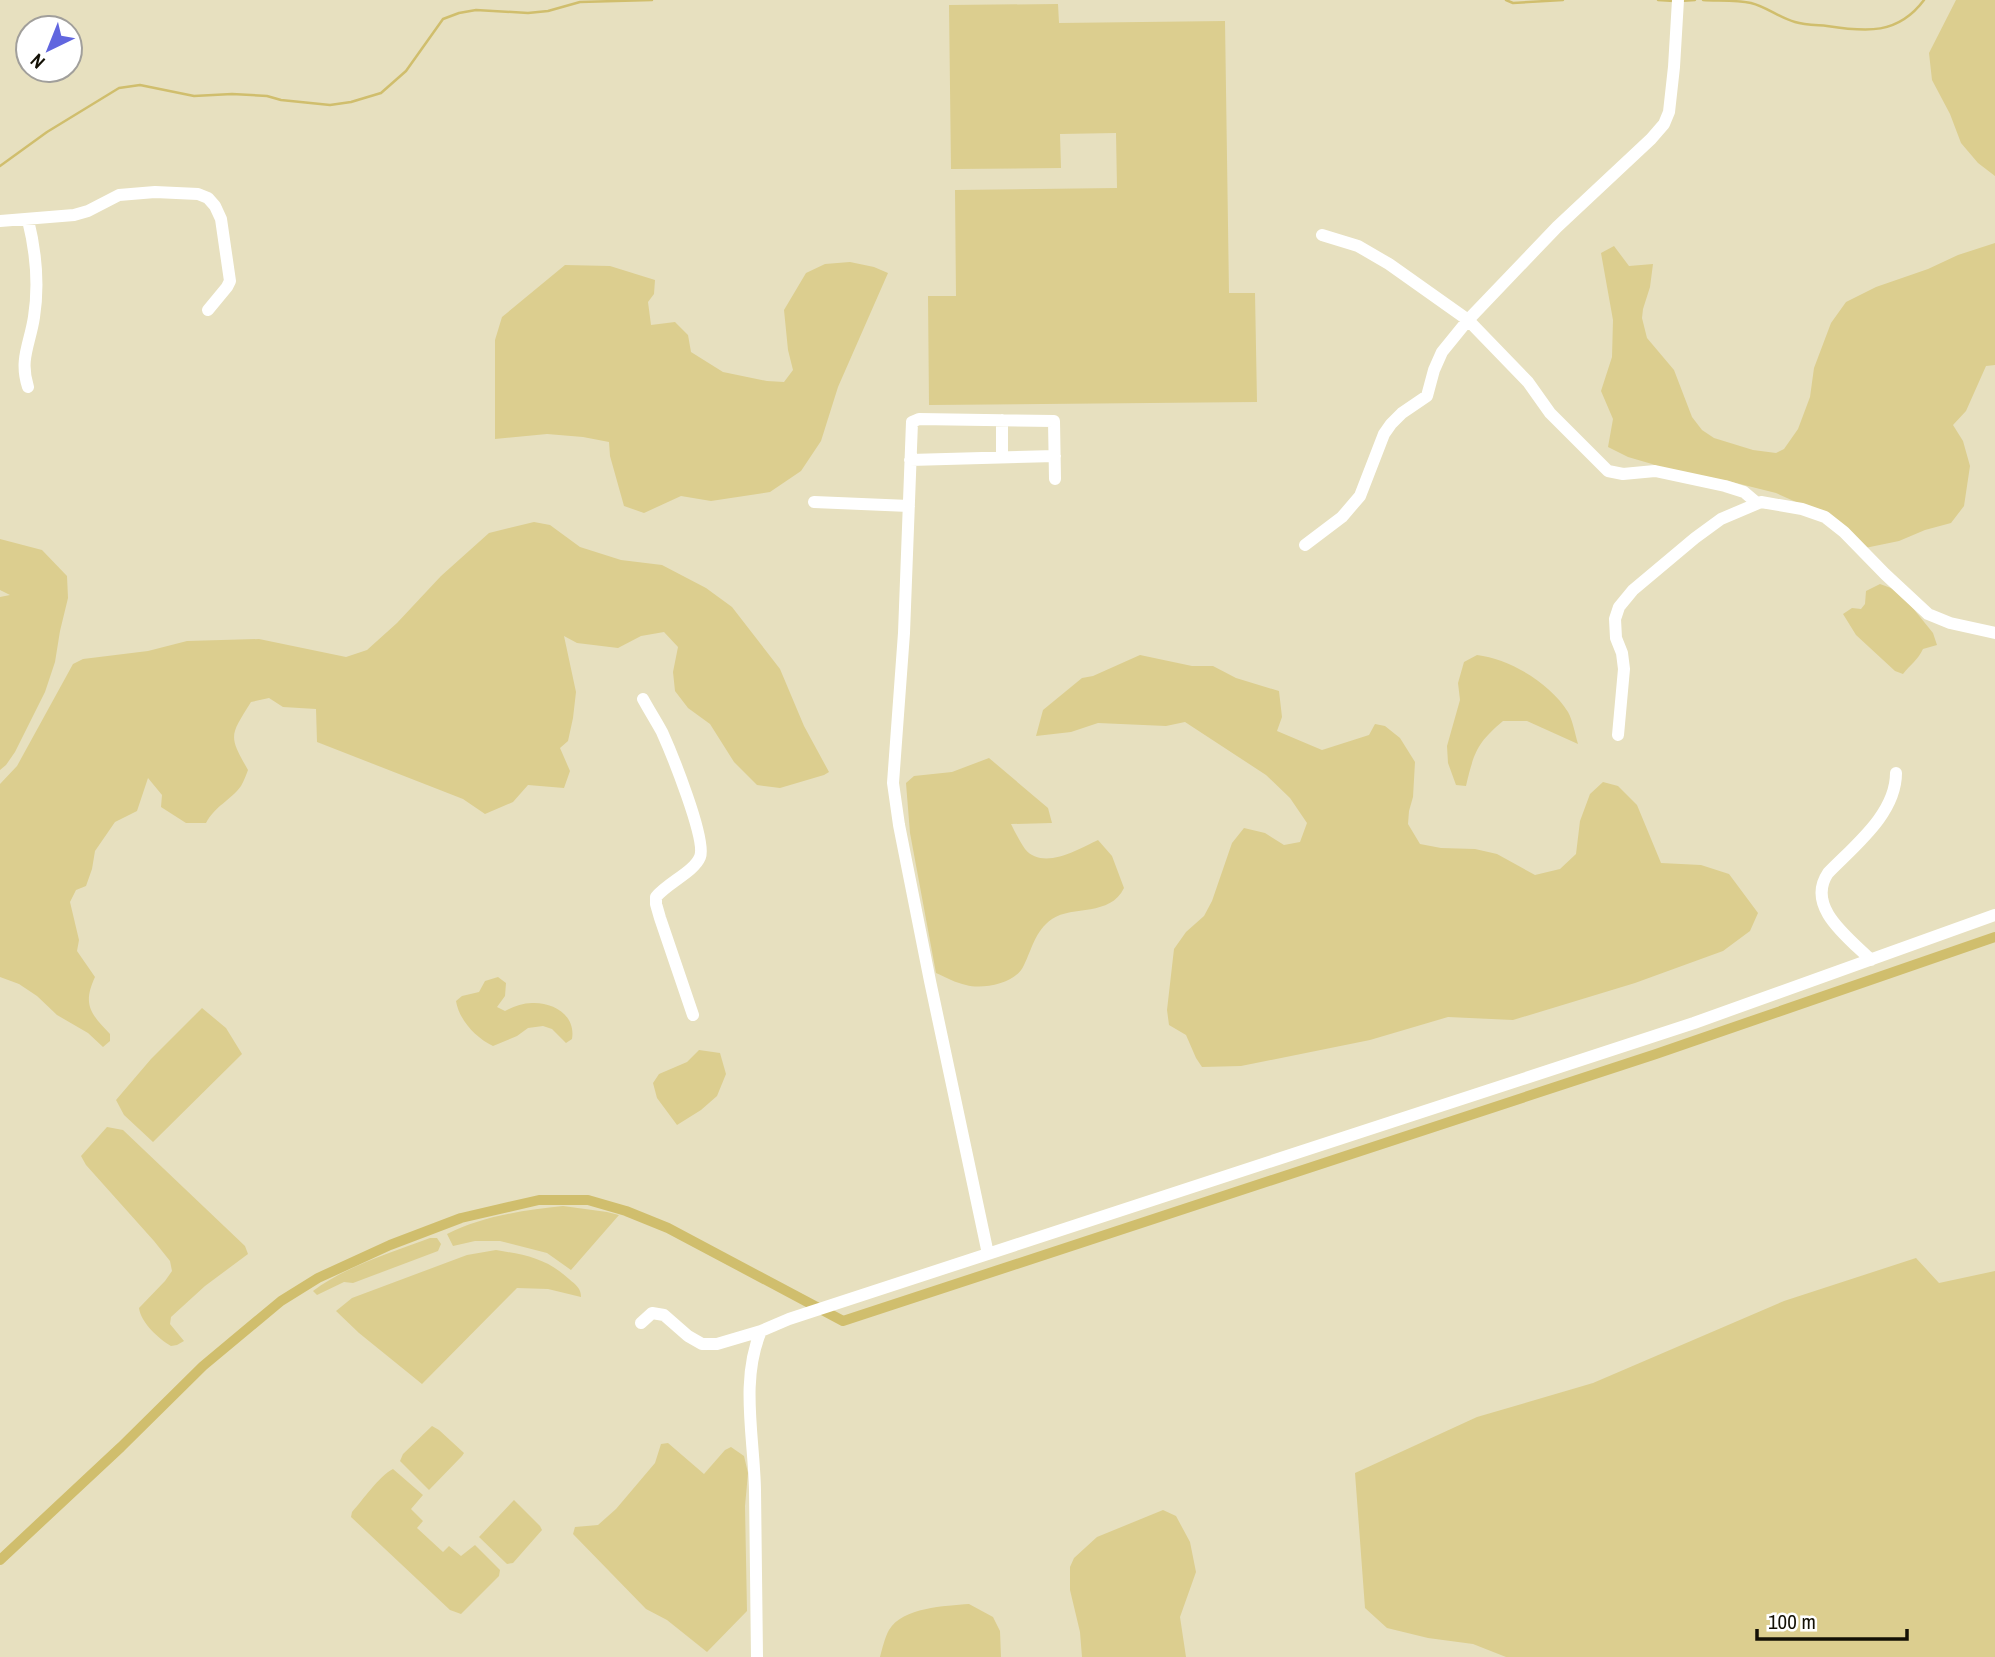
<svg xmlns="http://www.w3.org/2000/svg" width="1995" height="1657" font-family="'Archivo Narrow',sans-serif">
<rect width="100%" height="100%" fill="#e7e0bf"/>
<!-- green -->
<path fill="#dcce8f" d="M1956,0H1995V176L1978,163L1961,143L1950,114L1932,80L1929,53Z
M1058,4L1059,23L1225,21L1229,293H1255L1257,402L929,405L928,296H956L955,190L1117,188L1116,133L1060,134L1061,168L951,169L949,5Z
M1995,243V365L1986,366L1966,411L1953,425L1963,441L1970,466L1964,506L1951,523L1925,530L1899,541L1865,548L1805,506L1776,493L1728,481L1681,476L1652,464L1628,457L1608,447L1613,419L1601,391L1612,357L1613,320L1601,253L1614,246L1629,266L1653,264L1650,287L1643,309L1642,318L1647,338L1674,370L1692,417L1702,430L1714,438L1753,450L1776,453L1784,449L1798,429L1810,397L1814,368L1831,323L1846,302L1876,287L1928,269L1958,255Z
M850,262L874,267L888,273L838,387L821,441L801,471L770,492L711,501L681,496L644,513L624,506L610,456L609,442L583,437L547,434L495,439V340L502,317L565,265L610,266L655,280L654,294L648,302L651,325L675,322L688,335L691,352L723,372L767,381L784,382L793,370L788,350L784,310L806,273L825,264Z
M534,522L550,525L580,547L621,560L662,565L706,588L732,607L780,669L804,726L829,772L824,775L780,788L757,785L734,762L710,724L688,708L675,691L673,672L678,647L664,632L641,636L618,648L577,643L564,636L576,692L573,718L568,741L560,748L570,771L564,788L528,785L513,802L485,814L463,799L317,742L316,709L283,707L269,698L251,702C230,736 228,735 248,770C246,775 244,781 241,786C230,801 216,805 206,823H186L161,807L162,795L148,778L137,811L115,822L95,851L92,869L86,886L76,890L70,902L79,940L77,951L95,977C82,1005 91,1014 110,1034V1041L103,1047L88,1033L57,1015L37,996L19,984L0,977V784L17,766L73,664L83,659L148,651L187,641L259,639L346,657L367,650L397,623L441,576L489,533Z
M0,539L42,550L67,576L68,598L60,631L55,662L45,692L15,752L6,765L0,770V597L10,595L0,590Z
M1880,584L1899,591L1933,633L1937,645L1923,649C1918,660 1910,665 1903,674L1895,671L1856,635L1843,614L1852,608L1861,609L1865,604L1866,591Z
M1140,655L1192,666H1213L1236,678L1279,691L1282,717L1277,731L1322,750L1369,735L1375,724L1385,726L1400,738L1415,762L1413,797L1409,811L1408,824L1420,844L1441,848L1475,849L1497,854L1535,875L1560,869L1576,854L1580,821L1590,794L1603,782L1618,786L1637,805L1661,863L1701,865L1729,874L1758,913L1750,931L1723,951L1635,983L1513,1020L1448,1017L1370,1040L1241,1066L1202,1067L1196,1058L1186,1035L1169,1025L1167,1010L1174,949L1186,932L1204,916L1212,901L1232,843L1244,828L1265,833L1284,845L1300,842L1307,823L1290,798L1266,775L1185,722L1166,726L1098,723L1071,732L1036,736L1043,710L1082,678L1093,676Z
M1477,655C1510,659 1550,683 1568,712C1573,721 1575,734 1578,744L1527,721H1503C1477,743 1474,752 1466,786L1456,785L1448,763L1447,746L1460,700L1458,683L1464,662Z
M989,758L1048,808L1052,823L1011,824C1015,832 1020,842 1025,849C1043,871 1079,849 1098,840L1112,856L1124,888C1110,917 1073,905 1052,919C1035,931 1032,949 1024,965C1017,983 983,990 966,985C956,983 945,977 936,973L910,833L906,783L914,776L952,772Z
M498,977L506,983L505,996L497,1007L505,1011C513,1007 522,1003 532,1003C553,1002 576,1015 572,1039L566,1043L552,1029L543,1026L528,1028L517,1036L493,1046C476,1038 459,1020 456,1001L462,996L479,992L485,981Z
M202,1008L226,1028L242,1054L153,1142L124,1115L116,1100L151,1059Z
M699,1050L720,1053L726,1074L717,1096L701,1110L677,1125L657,1098L653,1083L659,1074L687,1062Z
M107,1127L123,1130L245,1246L248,1254L205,1286L171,1317L170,1324L184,1341L177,1345L171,1346C159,1339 141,1323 139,1308L165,1281L172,1271L170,1261L154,1241L86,1165L81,1156Z
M563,1206L607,1212L619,1215L571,1270L547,1253L500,1241H475L453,1246L447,1234C482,1216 525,1210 563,1206Z
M430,1238H437L441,1244L438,1251L353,1283L344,1282L317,1295L313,1291C344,1267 393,1252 430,1238Z
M496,1250C526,1255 546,1258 569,1279C576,1285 581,1288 581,1297L548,1289L517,1288L422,1384L359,1333L336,1311L352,1298L467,1255Z
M1916,1258L1939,1283L1995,1271V1657H1506L1473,1644L1428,1638L1387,1628L1365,1608L1355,1473L1477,1417L1593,1383L1784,1301Z
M432,1426L439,1430L464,1453L462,1456L429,1490L400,1461L403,1454Z
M668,1443L704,1474L725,1450L731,1447L744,1456L748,1473L745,1506L747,1611L707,1652L667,1620L646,1609L573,1534L575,1527L598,1525L616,1509L655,1463L661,1444Z
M393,1469L423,1495L411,1509L423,1521L417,1528L443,1552L449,1546L461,1556L475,1545L500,1570L499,1576L461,1614L450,1610L351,1517L352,1512C363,1500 379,1476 393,1469Z
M514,1500L540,1526L542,1530L513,1563L507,1564L479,1537Z
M1163,1510L1176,1516L1190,1542L1196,1572L1180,1617L1186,1657H1082L1080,1632L1070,1590V1567L1074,1558L1097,1537Z
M969,1604L993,1617L1000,1631L1001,1657H880C882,1649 885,1637 889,1630C903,1607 945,1606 969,1604Z"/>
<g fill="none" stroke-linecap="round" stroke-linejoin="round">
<!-- stream -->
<path stroke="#d0be6d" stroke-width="2.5" d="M1506,0L1513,3L1563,0
M1658,0L1674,1
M1703,0C1718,1 1736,0 1751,3C1767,7 1780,18 1795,22C1805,25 1817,25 1827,26C1866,32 1898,35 1924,0
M1680,1L1695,0
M0,166L47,132L119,88L140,85L194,96L232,94L267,96L281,100L330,105L351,102L381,93L406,71L443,19L459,13L476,10L528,13L548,11L580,2L652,0"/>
<!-- canal -->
<path stroke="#d0be6d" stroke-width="10" d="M0,1560L121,1447L203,1366L281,1301L318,1278L390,1245L461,1218L539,1200H588L626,1211L668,1228L843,1321L1656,1054L1995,937"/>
<!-- minor -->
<path stroke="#fff" stroke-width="12" d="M0,221L74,215L88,211L119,195L155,192L198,194L208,198L215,206L221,219L230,281L227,287L208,310
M1322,235L1358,246L1389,264L1468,320L1528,382L1550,413L1608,471L1623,474L1655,471L1725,486L1744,492L1757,503
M28,387C19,359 30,344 34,317C39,285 36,252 28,220
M1002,420V456
M910,460L1055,456
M814,502L909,506
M1305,545L1342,517L1360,496L1384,434L1391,424L1402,413L1427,396L1434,370L1442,352L1468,320L1557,227L1651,139L1664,124L1669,112L1674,67L1678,0
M643,699C649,710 656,721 662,732C671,752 707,840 700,857C694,872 667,883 656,897V904L660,918L693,1015
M1618,735L1624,669L1622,653L1616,638L1615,619L1619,607L1633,590L1695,538L1721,519L1761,502L1802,509L1825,517L1844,532L1885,574L1928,614L1950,623L1995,633
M1871,960C1849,938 1805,907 1828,873C1854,846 1896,814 1896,773
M988,1254L930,981L899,825L893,783L904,633L912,422L919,419L1054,421L1055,479
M641,1323L652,1313L664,1315L688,1336L702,1344H717L761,1331
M757,1657C756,1601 756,1546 755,1490C754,1437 740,1380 761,1331L789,1319L1694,1023L1995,915"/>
</g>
<!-- north arrow -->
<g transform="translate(49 49) rotate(223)"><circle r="33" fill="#ffffff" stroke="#a19f9b" stroke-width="2"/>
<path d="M0-5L12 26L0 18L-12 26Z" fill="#6166df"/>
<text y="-10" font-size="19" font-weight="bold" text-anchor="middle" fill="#131005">N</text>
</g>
<!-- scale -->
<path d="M1757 1629v10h150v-10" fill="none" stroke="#131005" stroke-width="3.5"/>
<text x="1768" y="1629" font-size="21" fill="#131005" stroke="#ffffff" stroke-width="5" paint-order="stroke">100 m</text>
</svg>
